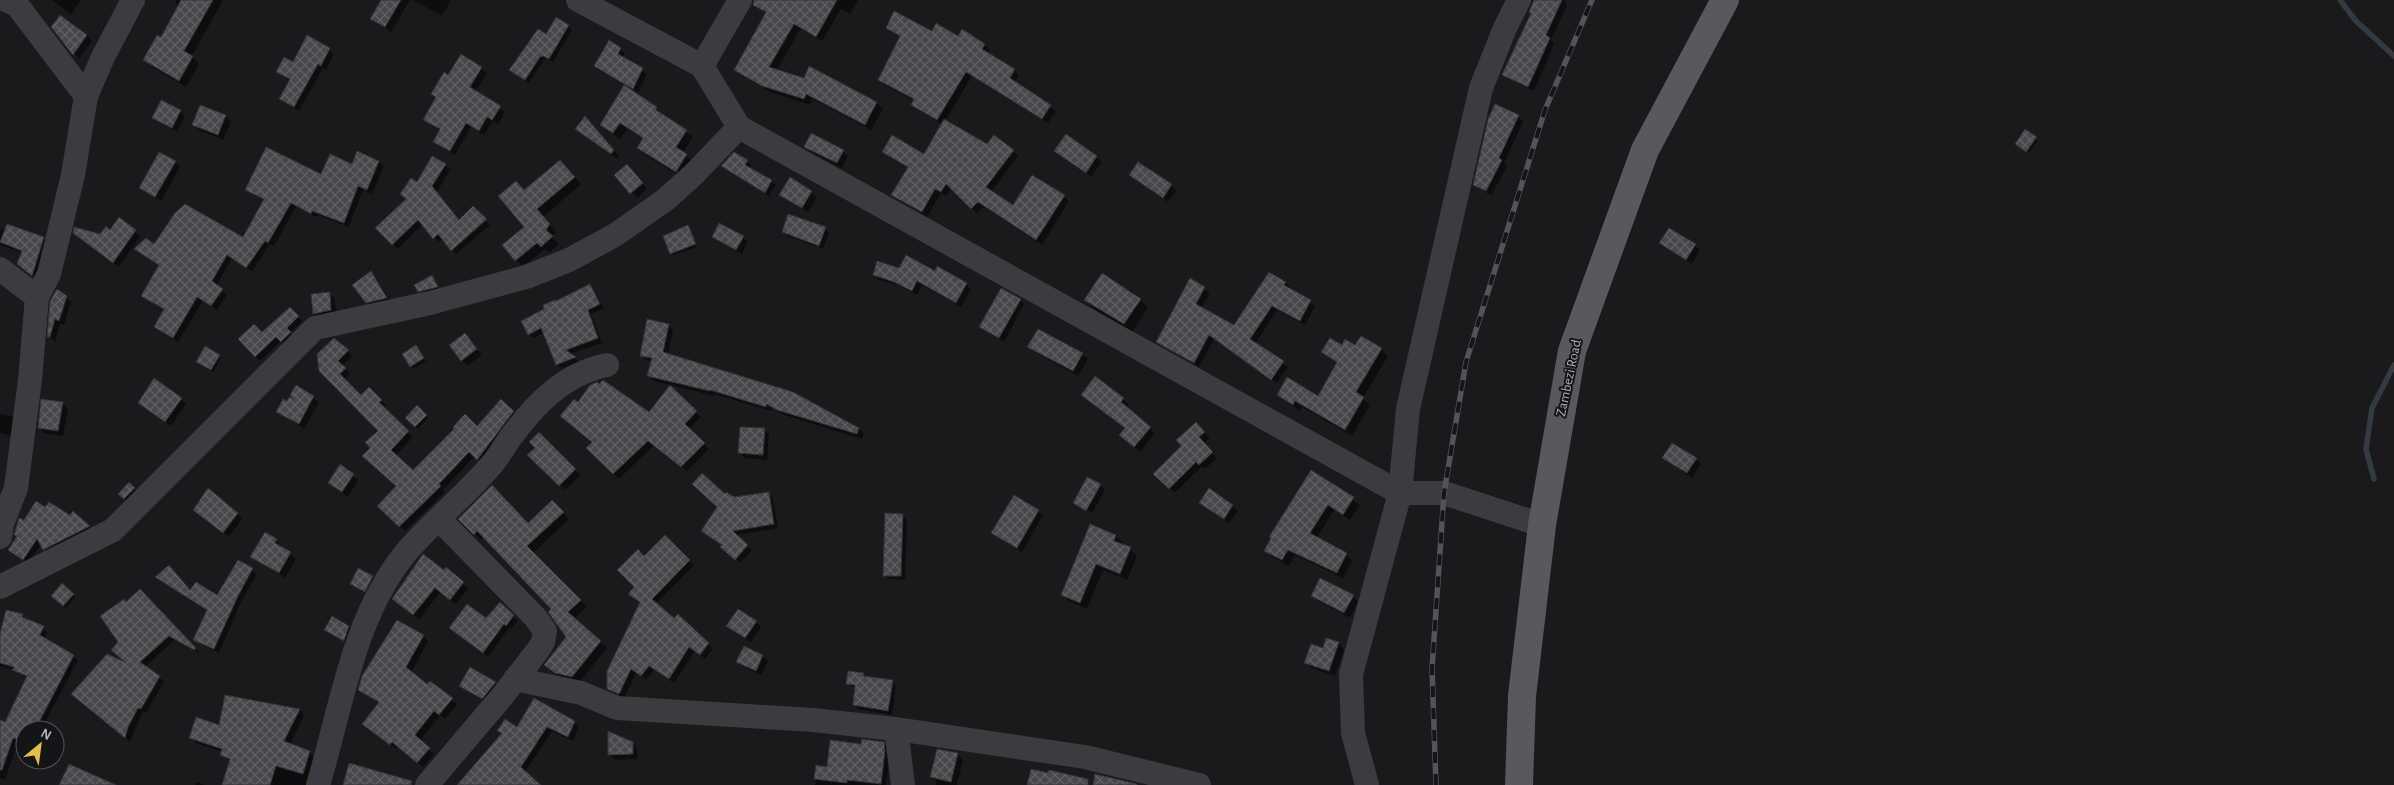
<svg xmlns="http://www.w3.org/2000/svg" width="2394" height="785" font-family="'Alegreya Sans',sans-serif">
<defs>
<pattern id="building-cross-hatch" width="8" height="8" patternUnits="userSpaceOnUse" patternTransform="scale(1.25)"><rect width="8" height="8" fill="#47474c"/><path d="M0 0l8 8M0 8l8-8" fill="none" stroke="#5f5f64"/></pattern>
</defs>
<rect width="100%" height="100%" fill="#1a1a1c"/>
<!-- shadow -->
<path fill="#0007" d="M52,0H81L71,15Z
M177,0H223L192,56L199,64L186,87L152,67L145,60L161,39L179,7L175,3Z
M382,0H410L391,32L372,19Z
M413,0H451L442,16Z
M764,0H858L850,14L841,9L822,41L800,29L777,70L805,79L810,68L877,103L883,109L871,130L812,99L810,105L770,92L735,69L767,14L760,8Z
M1535,0H1564L1567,5L1551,40L1554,44L1534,91L1509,79L1504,74L1532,13Z
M568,26L572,30L553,62L547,59L544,60L529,83L511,70L546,36Z
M53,27L87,35L92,41L79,59Z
M887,28L932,32L958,38L963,31L985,45L990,50L988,53L1014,70L1019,76L1015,83L1056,111L1048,123L972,76L945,121L987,146L1013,151L1018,156L991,192L1014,207L1064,196L1069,201L1042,245L984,207L977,213L951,188L946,196L941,193L927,217L893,195L908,168L883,152L924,156L943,125L918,110L913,104L915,101L884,85L879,80L901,38Z
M307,37L334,54L326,70L323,68L299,111L280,98L290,80L278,72L293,64Z
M609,42L625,53L623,58L647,74L638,92L596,66Z
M461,56L487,73L475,92L505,112L498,124L493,121L484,135L471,127L455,155L434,141L440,131L425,120L437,98L432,94L449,77Z
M201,106L226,116L231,122L223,140L199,130L193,125Z
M657,108L663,116L693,137L683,153L693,162L683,178L645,155L638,148L644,139L627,129L620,139L601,125Z
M180,111L185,117L177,132L154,118Z
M1518,116L1523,122L1504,163L1507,166L1491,196L1474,184Z
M590,123L619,156L616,158L582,134Z
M1066,136L1102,162L1091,177L1061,156Z
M2036,138L2038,140L2029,153L2018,146Z
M806,147L843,151L848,156L842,168L811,152Z
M560,161L581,184L543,217L556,232L552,237L559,244L549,253L545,249L523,267L516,260L526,227L525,192Z
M747,161L751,165L749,168L776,185L769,196L723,166Z
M175,162L180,167L161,201L140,187Z
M379,162L384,166L372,194L363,190L349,227L317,215L316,217L296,207L274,246L270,244L252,271L232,258L216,286L227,295L217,310L203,301L178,342L155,326L165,311L142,295L160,266L136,249L243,239L265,201L247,189Z
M445,165L450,170L437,192L460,221L473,208L490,225L456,254L443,239L439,242L423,224L398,249L377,228Z
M632,171L647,189L637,198L616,175Z
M1131,175L1171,185L1176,191L1168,202Z
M790,179L817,197L808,212L781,195Z
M120,219L140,236L119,267L79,237L100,236L110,231Z
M688,226L697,247L673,255L671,253Z
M825,228L829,232L823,249L787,236L783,232Z
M0,229L43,238L48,244L38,280L18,264L23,253L0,245Z
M713,236L743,237L748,242L742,254Z
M1661,243L1695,245L1700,250L1692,264Z
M900,269L935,272L966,284L971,289L961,307L922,285L917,295L900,286L879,280L874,275Z
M370,273L376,278L391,303L372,308L366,302Z
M434,279L439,289L421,293L419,291Z
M1191,280L1210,293L1201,308L1235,326L1286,283L1290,287L1289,290L1315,306L1305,325L1277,310L1255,344L1288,367L1277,383L1214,339L1199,367L1158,341Z
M590,285L604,308L591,314L602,343L569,354L579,362L561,368L557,364L545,332L533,338L529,334L546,309Z
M329,293L335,299L336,315L320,319L314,314L313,295Z
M66,297L71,302L64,325L60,324L55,342L49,336L52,301Z
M1020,300L1024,304L1004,342L981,327Z
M1085,300H1140L1148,308L1132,332L1093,308Z
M290,309L302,321L290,333L294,337L286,346L281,341L260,361L239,339L262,334Z
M668,325L673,330L668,355L859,429L864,434L862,439L784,415L771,408V411L715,394V396L654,381L649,376L653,362L646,360L641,355Z
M1038,331L1082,354L1088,359L1078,376L1034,352L1029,347Z
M465,334L482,355L467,366L450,345Z
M1342,346L1381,349L1388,356L1363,398L1370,405L1352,436L1302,407L1300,411L1278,395L1319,397L1337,363L1323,352Z
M418,349L426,361L413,369L411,366Z
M348,351L352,356L342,366L350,374L344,380L361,397L369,389L386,405L383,408L413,437L395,456L413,472L477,427L501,401L518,417L483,464L475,456L443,490L445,492L405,531L378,506L397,487L372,448L380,431L320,370Z
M219,356L221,358L213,372L200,364Z
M1095,378L1123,399L1129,404L1126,408L1155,433L1140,452L1126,440V428Z
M296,387L319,402L304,429L277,411L298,404Z
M670,387L701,417L689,429L709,449L687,471L654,445L619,479L587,448L593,442L579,404L649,414Z
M181,399L186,404L171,426L139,403Z
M63,404L68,409L63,436L44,433L39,427Z
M417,407L428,418L418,429L407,417Z
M0,414L11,416L16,421L13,436L0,433Z
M1196,423L1210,438L1204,443L1217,458L1205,469L1202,466L1175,493L1155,474L1183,446Z
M764,429L769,435L767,460L745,458L740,453Z
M539,433L581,475L565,490L529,455L536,448Z
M1664,458L1696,459L1701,464L1692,478Z
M340,466L358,480L348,497L329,483Z
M1311,472L1360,505L1350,520L1334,510L1317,538L1346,554L1352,561L1343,578L1295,555L1289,566L1272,557L1266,550Z
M129,484L140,494L130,503L120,494Z
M1100,485L1105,490L1091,515L1092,513L1079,505V508L1074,503Z
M768,494L773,498L778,528L736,535L752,550L740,563L723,546L702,531L725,495L734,499Z
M1015,497L1043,515L1022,552L993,532Z
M552,502L569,519L533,553L587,607L574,619L607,648L579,683L563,679L546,665L568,637L553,609L484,537L481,540L460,519L528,525Z
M1201,502L1232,506L1238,511L1229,523Z
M45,509L70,516L73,513L93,531L48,553L41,544L28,563L9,550L18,537L16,535L25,522Z
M194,510L237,514L242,519L229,537Z
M903,516L907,520L905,580L889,579L884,575Z
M1090,526L1116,536L1123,543L1122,545L1130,549L1137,556L1127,580L1103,570L1087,609L1069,601L1062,594Z
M665,537L694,565L656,604L674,620L678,615L713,649L705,659L695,651L674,683L654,670L646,680L637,672L624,698L608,688L641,603L630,594L636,588L644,557Z
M276,540L281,545L280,547L296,559L285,578L252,557Z
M423,556L468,588L456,604L440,592L419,620L399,604Z
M238,562L257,574L242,600L219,653L195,640L207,611L157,577L191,592L218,597Z
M359,570L375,579L367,593L351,584Z
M62,585L75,597L66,608L52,596Z
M140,591L200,653L174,640L145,667L164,681L146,713L143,711L130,742L78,698L128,665L120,642L126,603Z
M1313,596H1353L1358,601L1350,618L1318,601Z
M500,603L518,621L511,629L509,628L488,657L455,632L487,620Z
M22,616L47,632L44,639L78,660L41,730H25V745L18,742L5,780L0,778V732L27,678L14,670L0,666V633Z
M756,622L761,627L751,642L733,631Z
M349,627L351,629L346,642L328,632Z
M423,636L428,641L411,673L457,704L445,719L440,715L420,741L434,754L423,767L398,746L396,749L364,724L380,703L359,689Z
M1327,640L1339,644L1344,649L1335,676L1311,668L1306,662L1323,650Z
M745,647L763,656L768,661L761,675L743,667L738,662Z
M863,674L867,678L892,682L896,686L892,715L858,709L854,704L856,689L848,684Z
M495,683L500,688L487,704L460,686Z
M226,696L300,710L304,715L290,745L309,752L314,757L306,785H223L231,761L221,755L223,752L196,743L191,738L220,726Z
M574,722L579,727L573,741L552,731L525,772L536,785H457L503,734L499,730Z
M632,743L637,749L638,759L615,760L609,754Z
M883,743L889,749L890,758L886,785H815L817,767L828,768L862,746Z
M938,750L958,755L963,760L957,785H936V781L932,777Z
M196,782L205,785H195Z"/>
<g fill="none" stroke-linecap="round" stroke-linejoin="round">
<!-- stream -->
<path stroke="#333a41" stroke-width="5.5" d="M2340,0L2356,21L2394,56
M2374,479L2366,449L2372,408L2394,365"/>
</g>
<!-- building -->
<path fill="url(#building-cross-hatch)" stroke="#343438" d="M181,0H213L184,51L193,56L179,81L143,60L157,35L161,37Z
M381,0H401L385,27L370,19Z
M754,0H837L816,37L794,24L769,67L804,78L809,66L877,102L865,125L806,94L804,99L762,86L734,70L766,12L753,5Z
M1534,0H1562L1546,35L1550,38L1528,87L1502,75L1531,13L1529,12Z
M894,11L932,31L936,23L958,36L962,29L985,44L982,49L1015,69L1010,78L1051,105L1042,119L966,72L937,120L911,105L914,99L878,80L900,36L886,28Z
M60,15L87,35L73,55L51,27Z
M556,17L569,25L549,59L543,56L540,57L525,80L509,70L538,29L546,34Z
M307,35L330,48L321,66L318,64L294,107L279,99L290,79L276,72L284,57L293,62Z
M609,40L621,48L618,54L643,68L633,89L594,66Z
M461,54L482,67L470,87L501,106L492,120L487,117L479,131L466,123L450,151L433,142L440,129L423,120L436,97L431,94L444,72L448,75Z
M624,85L657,107L656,110L687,130L676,147L687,154L676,172L637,148L643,138L620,123L613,133L600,125Z
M161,100L181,110L172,128L152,118Z
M1495,104L1519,115L1499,158L1502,160L1486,191L1473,185L1488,119Z
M200,105L226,115L218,135L192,125Z
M585,116L614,150L611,154L575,129Z
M944,119L987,144L994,135L1014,150L986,187L1013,205L1032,175L1065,195L1036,240L978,202L971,209L946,184L941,192L935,189L922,212L891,195L908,167L882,152L892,135L924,154Z
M2025,129L2037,137L2026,152L2015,144Z
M811,133L844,150L837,163L804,147Z
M1066,134L1097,156L1086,173L1054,151Z
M266,147L321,174L330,154L352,164L357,151L379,161L367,190L358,186L344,223L312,211L311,214L291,203L268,243L265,241L246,268L227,255L212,281L223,289L211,306L197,297L173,338L154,327L164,309L141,296L159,265L134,249L146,238L154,244L175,213L185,204L243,237L264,199L245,190Z
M159,152L176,161L155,197L139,188Z
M734,152L748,160L745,165L772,180L765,193L721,166Z
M432,156L446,164L432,186L459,220L473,206L487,219L451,251L438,234L433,239L418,220L392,245L375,228L406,199L400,194L411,178L417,182Z
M560,160L575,177L537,209L550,224L546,230L553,236L541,247L537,243L515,261L502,245L524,227L498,196L516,181L524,190Z
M1138,162L1172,184L1163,198L1129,175Z
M627,164L643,183L630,194L614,175Z
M790,177L812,191L802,208L779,195Z
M788,214L826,227L819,246L782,232Z
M119,217L136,230L113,263L73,233L74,227L100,234L106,226L110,230Z
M719,223L744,236L736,250L712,237Z
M7,224L44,237L32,276L17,264L22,251L0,242Z
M688,225L696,244L670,254L663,236Z
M1669,228L1696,244L1686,260L1659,243Z
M906,255L935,271L937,266L967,283L956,303L917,281L912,291L894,282L873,275L877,261L899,268Z
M371,271L387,298L366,303L352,285Z
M1269,272L1286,282L1284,285L1311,300L1300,321L1272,306L1250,339L1284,361L1271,380L1209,335L1194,363L1156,342L1190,278L1205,287L1196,304L1234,325Z
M1102,273L1141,299L1124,324L1084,300Z
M432,275L438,287L418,292L414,285Z
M590,284L600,304L588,310L598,338L566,350L576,357L556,365L541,328L528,335L521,321L544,309L543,305L555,300L556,301Z
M1001,288L1021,299L999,338L979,327Z
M57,289L67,296L59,321L55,319L50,337H47L50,301Z
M330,292L331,310L313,314L311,294Z
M290,307L299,316L287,328L291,332L281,342L276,337L255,357L238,339L254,324L262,332Z
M647,319L669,324L663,352L793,392L859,428L857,434L777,410L766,404V407L710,390V391L647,376L652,358L640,356Z
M1038,329L1083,353L1073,371L1027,347Z
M465,333L477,349L461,361L449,345Z
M1361,336L1382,348L1356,392L1364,397L1345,430L1295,401L1293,405L1277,395L1287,377L1318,396L1337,362L1321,352L1330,338L1342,345L1345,339L1355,345Z
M334,338L349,350L338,361L346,368L340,374L361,395L369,387L382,400L379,402L409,431L391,450L413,470L454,429L453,427L465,414L477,426L501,399L514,411L477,460L469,452L439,484L441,486L399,527L377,506L396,486L362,456L370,448L365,442L378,431L319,371L317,354Z
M416,345L424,358L410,367L402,354Z
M205,346L220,355L211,370L196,362Z
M1095,376L1124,398L1121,402L1151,427L1134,447L1119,435L1125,428L1081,395Z
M154,378L182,398L165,422L138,403Z
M603,380L649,412L670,385L697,411L685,424L705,443L681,467L648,441L613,474L586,448L592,442L560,416L574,399L578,402L590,385L597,382L599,384Z
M296,385L314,396L299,424L276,412L283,399L287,401L289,397L294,399L290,395Z
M41,399L63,402L58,431L38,428Z
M417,405L427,415L415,427L405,418Z
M1196,422L1205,432L1199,437L1213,452L1199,465L1196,462L1169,489L1153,474L1181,446L1176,440Z
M740,427L765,428L763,455L738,453Z
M539,432L576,469L559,486L527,455L535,448L529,442Z
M1672,443L1697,458L1687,473L1662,458Z
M340,464L354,474L342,492L328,483Z
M1311,470L1354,497L1343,515L1328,505L1310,533L1347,553L1337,573L1288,550L1282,560L1264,551L1271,538L1269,537Z
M702,473L725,494L726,492L734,497L769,492L774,524L733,531L748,545L735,560L720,547L722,545L701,531L717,507L692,484Z
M1087,477L1101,484L1086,511L1073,503Z
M129,482L135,488L124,499L118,494Z
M492,485L528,523L552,500L564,512L527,546L581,600L568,612L601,641L572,677L555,673L544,665L566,637L548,612L551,609L477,531L474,535L458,519Z
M208,488L238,513L223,533L193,510Z
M1209,488L1233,505L1224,519L1199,503Z
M1014,495L1039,510L1017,548L991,533Z
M36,501L45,507L49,502L70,515L73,511L90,526L43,550L37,539L23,560L8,550L17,536L14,535L19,518L24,520Z
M885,513L903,514L901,576H883Z
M1090,524L1116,535L1114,541L1131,547L1120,574L1096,564L1080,603L1061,595Z
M265,532L277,539L275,543L291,552L279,573L250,557Z
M665,535L690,560L652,599L674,618L678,614L709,643L700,655L689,647L669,679L649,666L641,676L631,669L619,694L607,689V671L640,602L628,594L634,587L617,570L638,549L644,556Z
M423,554L444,570L446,567L464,582L450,600L435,588L413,615L392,599Z
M238,560L253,568L238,596L214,649L193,640L207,610L155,577L169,565L190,590L196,582L217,595Z
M358,568L373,576L365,592L350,584Z
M1320,578L1354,595L1344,613L1311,596Z
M62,583L74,594L63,606L51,596Z
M140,589L196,648L194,650L169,636L140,662L160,676L141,709L138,708L128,727L125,738L71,694L107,654L125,662L111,650L118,642L100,616L124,599L126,602Z
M500,602L514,615L506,626L504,624L483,653L449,628L467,604L486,618Z
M738,609L757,621L745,638L726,626Z
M6,610L23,614L22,617L44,626L40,635L74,655L35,730H24L20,741L13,738L2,770H0V720L5,722L27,676L12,670L14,667L0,663V634Z
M332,616L349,626L344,641L324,630Z
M397,620L424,635L406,667L427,684L430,681L453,698L439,715L434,711L415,735L430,748L417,763L392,742L390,745L362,724L379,702L358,690L362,676Z
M1326,638L1339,642L1329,671L1304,663L1311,644L1323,648Z
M744,646L763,655L756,671L736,662Z
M470,667L496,682L482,699L459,686Z
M848,671L864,673L863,676L893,680L888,711L853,705L855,685L846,684Z
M225,695L300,709L284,741L310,751L303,774L276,766L270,785H222L230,759L220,755L222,749L189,738L196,717L219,725Z
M534,698L575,721L568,737L547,727L521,767L541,785H457L502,733L497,731L505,719L517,727Z
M608,731L633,742V754L608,755Z
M862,739L884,742L885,751L881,784L847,780V783L814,779L816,765L827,767L830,740L861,744Z
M937,749L958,753L951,782L930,777Z
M349,763L412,781L411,785H343Z
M69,764L116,785H59Z
M1031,769L1048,773L1049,770L1088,779V785H1027Z
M1095,774L1137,784V785H1093Z"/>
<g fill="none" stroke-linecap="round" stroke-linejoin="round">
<!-- minor -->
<path stroke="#3b3c41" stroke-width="24" d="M6,0L17,5L86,96
M578,0L702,66L739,127L1400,493H1444L1542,525
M702,66L740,0
M0,269L37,297
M0,537L2,524L16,488L30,380L37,297L49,274L73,175L86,96L103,57L133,0
M0,587L113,530L315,328L430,303L526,277L569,260L615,235L665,200L693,175L739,127
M515,679L581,693L617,708L813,720L896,729
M318,785C342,706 353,615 408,550C435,519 467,494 493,463C499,456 503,448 508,441C534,405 563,374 607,365
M427,785L504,694L538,650L543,642L545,631L535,617L439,519
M903,785L896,729L1085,757L1199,785
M1367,785L1353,733L1351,674L1400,493L1408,409L1481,88L1505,28L1519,0"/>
<!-- major -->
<path stroke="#57595f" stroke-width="28" d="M1519,785L1522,696L1542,525L1572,351L1645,150L1725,0"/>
<!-- rail casing -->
<g stroke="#52545a" stroke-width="5.5">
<path id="rail" d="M1436,785L1432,669L1444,493L1466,362L1545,110L1592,0"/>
</g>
<!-- rail -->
<use href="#rail" stroke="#151517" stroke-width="4" stroke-dasharray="11" stroke-linecap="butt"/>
</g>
<g text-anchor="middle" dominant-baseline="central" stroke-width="4" stroke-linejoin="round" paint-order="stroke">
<!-- street labels -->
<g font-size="14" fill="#aeb0ba" stroke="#151517">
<text transform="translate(1569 378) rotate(-78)">Zambezi Road</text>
</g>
</g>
<!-- north arrow -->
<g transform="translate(40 745) rotate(29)"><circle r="24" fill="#151517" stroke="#525358"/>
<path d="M0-4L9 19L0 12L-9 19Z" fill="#e4be4a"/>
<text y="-8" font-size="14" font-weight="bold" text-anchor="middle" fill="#aeb0ba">N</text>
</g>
</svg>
